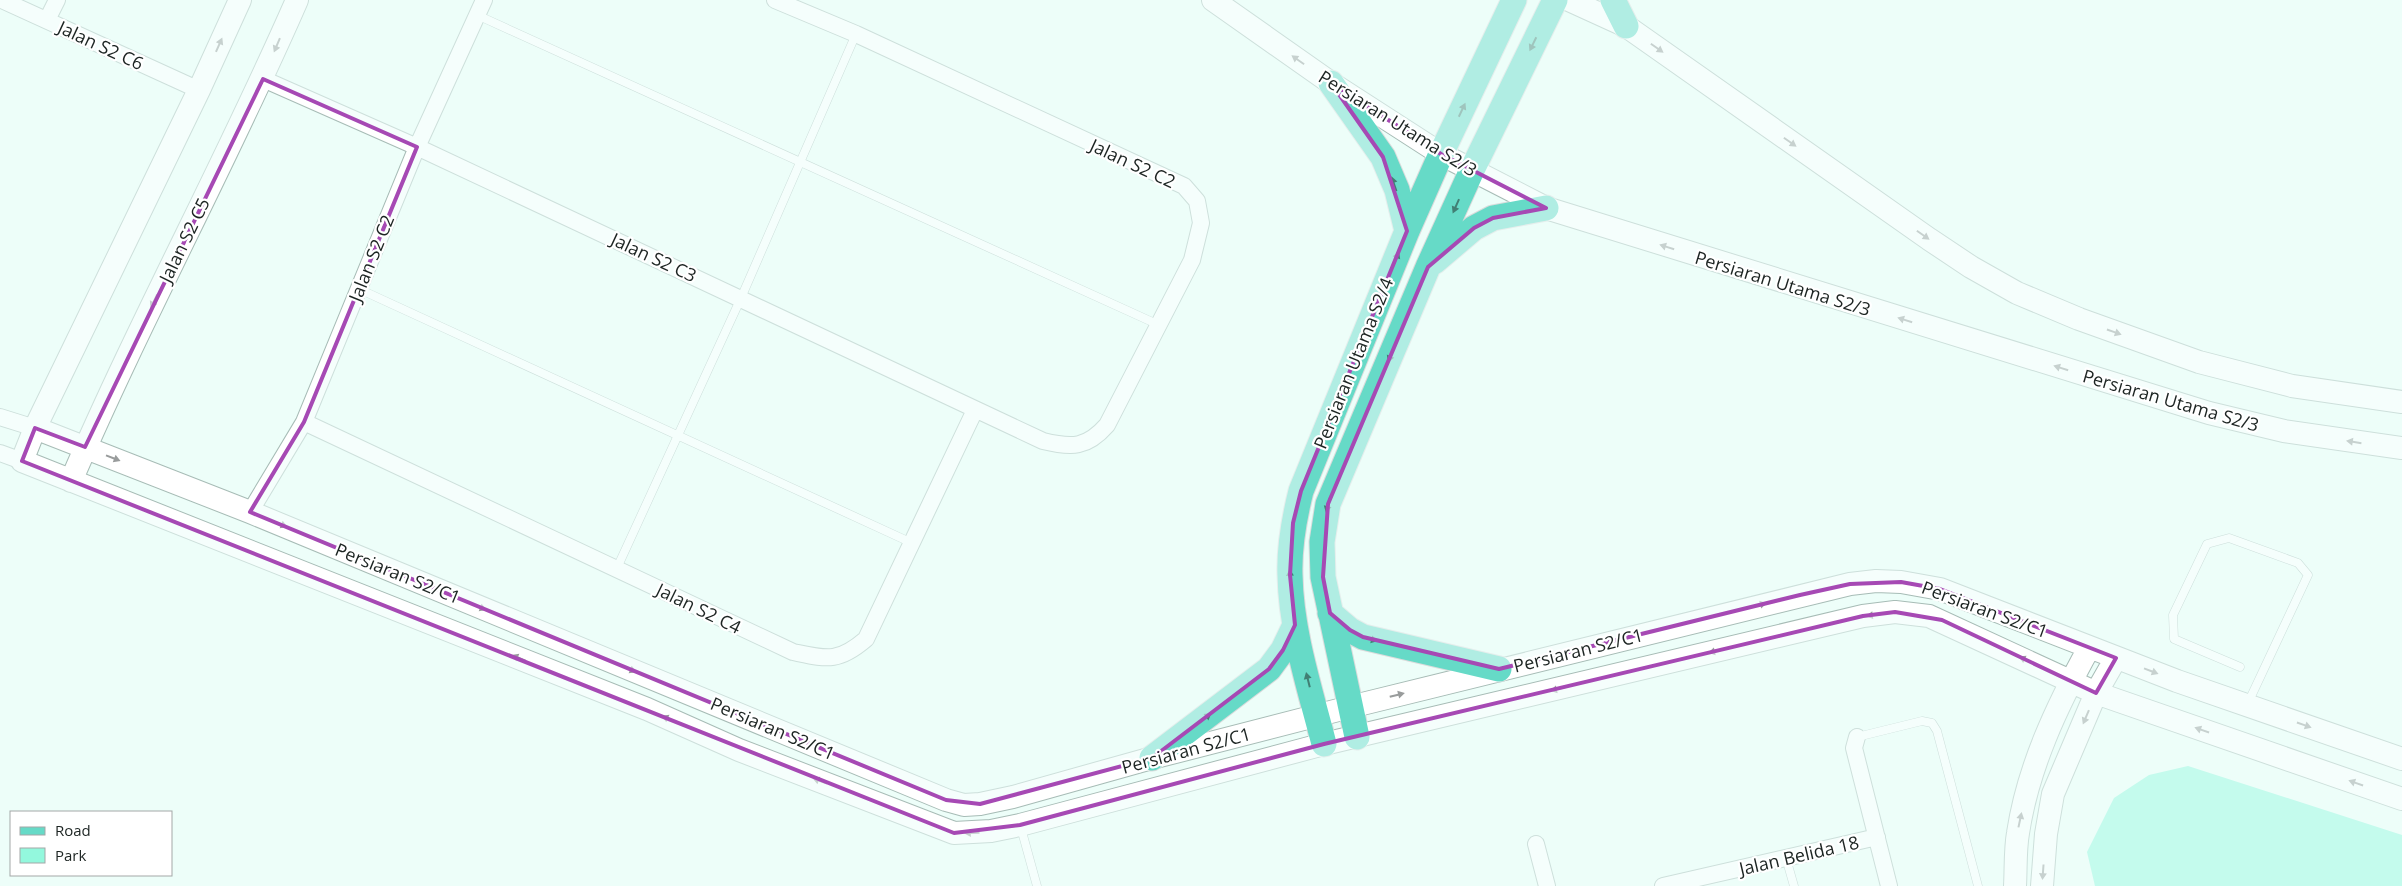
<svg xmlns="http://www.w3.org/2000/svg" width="2402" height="886" font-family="'Open Sans',sans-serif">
<rect width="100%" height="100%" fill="#edfef9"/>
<!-- green -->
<path fill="#93f8dd" d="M2188,766L2402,835V886H2095L2087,852L2114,798L2149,775Z"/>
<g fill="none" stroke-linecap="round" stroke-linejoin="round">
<!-- lane casing -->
<g stroke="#a7bcb6" stroke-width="9">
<path id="lane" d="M477,15L1159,325
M359,289L912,543
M617,568L741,298L856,34
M2240,667L2174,639L2173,615L2207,544L2229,538L2298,563L2308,575L2248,703
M1857,737L1922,721L1932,723L1937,731L1978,886
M1021,828L1037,886
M1786,858L1794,886"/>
</g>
<!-- street casing -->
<g stroke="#a7bcb6" stroke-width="18">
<path id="street" d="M2,0L199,90
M47,20L57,0
M263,79L417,147L1043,441C1072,448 1087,448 1107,425L1192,260L1201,223L1197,201L1184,186L856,34L775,0
M0,417L35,428
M304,422L793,652C827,659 838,663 866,639L975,410
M0,453L22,461
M250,512L304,422L417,147L484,0
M1857,737L1854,748L1889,886
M1536,844L1547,886
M1663,886L1877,837"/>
</g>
<!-- secondary casing -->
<g stroke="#a7bcb6" stroke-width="24">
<path id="secondary" d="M240,0L199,90L35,428L22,461L647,709L739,750L954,833L991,831L1020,825L1324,744L1863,616L1895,612L1929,616L2096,693L2402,799
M1213,0L1331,83L1441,154L1546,208L2209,413L2284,431L2402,448
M1569,0L1626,26L1929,239L1971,267L2017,293L2079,319L2199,362L2292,386L2402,402
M35,428L250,512L946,800L964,805L980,804L1013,797L1152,758L1350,707L1850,584L1876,581L1901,582L1940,589L2177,681L2402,759
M71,481C141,318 226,163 297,0
M2015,886C2016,869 2015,850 2018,833C2028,767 2057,706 2089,648
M2042,886L2046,834L2053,794L2096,693L2116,658"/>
</g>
<!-- primary casing -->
<g stroke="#dbdcdc" stroke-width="27">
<path id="primary" d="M1613,0L1626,26
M1331,83L1383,157L1397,190L1407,231
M1434,262L1474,228L1493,218L1546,208
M1330,613L1350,630L1363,637L1499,669
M1357,737L1323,577L1322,542L1328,504L1428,267L1472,170L1555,0
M1324,744C1310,689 1291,632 1290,575C1289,547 1294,519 1301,491L1407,231L1441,154L1514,0
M1152,758L1269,669L1283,650L1295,625"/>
</g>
<!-- lane -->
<use href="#lane" stroke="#fff" stroke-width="8"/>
<!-- street -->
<use href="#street" stroke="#fff" stroke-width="16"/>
<!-- secondary -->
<use href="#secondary" stroke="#fff" stroke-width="22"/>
<!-- primary -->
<use href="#primary" stroke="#66dac7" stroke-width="25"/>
</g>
<!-- one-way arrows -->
<defs><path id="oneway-solid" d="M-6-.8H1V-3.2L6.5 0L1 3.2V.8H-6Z" transform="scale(1.25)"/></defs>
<g fill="#417f74">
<use href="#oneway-solid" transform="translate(1533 44) rotate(116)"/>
<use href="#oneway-solid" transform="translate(1462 110) rotate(-65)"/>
<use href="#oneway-solid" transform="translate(1394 184) rotate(-109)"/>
<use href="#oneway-solid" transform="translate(1456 206) rotate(114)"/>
<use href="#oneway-solid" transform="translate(1396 259) rotate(-68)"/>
<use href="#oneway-solid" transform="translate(1391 355) rotate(113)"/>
<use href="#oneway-solid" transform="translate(1328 505) rotate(105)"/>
<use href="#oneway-solid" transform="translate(1290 577) rotate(-92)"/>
<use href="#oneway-solid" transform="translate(1370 639) rotate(14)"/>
<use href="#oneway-solid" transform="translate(1308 680) rotate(-104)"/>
<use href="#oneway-solid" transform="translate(1205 718) rotate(-37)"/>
</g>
<g fill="#999c9c">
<use href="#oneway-solid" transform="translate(219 45) rotate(-66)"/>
<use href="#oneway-solid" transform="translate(277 45) rotate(113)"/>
<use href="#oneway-solid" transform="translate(1657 48) rotate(35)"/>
<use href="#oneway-solid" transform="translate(1298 60) rotate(-145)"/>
<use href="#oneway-solid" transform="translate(1790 142) rotate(35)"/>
<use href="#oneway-solid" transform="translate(1923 235) rotate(35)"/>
<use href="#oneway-solid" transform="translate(1667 247) rotate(-163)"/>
<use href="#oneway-solid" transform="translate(154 301) rotate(116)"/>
<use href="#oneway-solid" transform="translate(1905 320) rotate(-163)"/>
<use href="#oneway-solid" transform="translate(2114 332) rotate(19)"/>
<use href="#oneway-solid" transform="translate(2061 368) rotate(-163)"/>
<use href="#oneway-solid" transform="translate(2354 442) rotate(-171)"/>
<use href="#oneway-solid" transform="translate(113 458) rotate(21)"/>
<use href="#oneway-solid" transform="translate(280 524) rotate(22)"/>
<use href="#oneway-solid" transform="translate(1759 605) rotate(-14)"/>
<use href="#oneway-solid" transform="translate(479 607) rotate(22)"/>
<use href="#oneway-solid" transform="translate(1874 615) rotate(173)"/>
<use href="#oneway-solid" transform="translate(1716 651) rotate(167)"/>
<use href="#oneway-solid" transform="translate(519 658) rotate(-158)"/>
<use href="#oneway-solid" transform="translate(2026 660) rotate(-155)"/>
<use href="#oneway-solid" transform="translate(629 669) rotate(23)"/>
<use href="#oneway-solid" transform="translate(2151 671) rotate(21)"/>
<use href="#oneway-solid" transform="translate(1558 689) rotate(167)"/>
<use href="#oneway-solid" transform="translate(1397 695) rotate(-14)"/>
<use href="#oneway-solid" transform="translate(2086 717) rotate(113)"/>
<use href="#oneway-solid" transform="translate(669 719) rotate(-156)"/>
<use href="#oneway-solid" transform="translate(2304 725) rotate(19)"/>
<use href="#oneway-solid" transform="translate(2202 730) rotate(-161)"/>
<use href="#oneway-solid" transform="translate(820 781) rotate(-159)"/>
<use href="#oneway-solid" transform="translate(2356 783) rotate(-161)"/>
<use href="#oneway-solid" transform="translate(2020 820) rotate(-78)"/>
<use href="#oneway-solid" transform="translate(972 833) rotate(178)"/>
<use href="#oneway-solid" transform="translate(2043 872) rotate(94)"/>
</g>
<!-- marked area -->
<path d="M0 0H2402V886H0ZM263,79L417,147L304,422L250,512L946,800L980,804L1152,758L1269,669L1283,650L1295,625L1290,575L1293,523L1301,491L1407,231L1383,157L1331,83L1441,154L1546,208L1493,218L1474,228L1428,267L1328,504L1323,577L1330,613L1350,630L1363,637L1499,669L1800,595L1850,584L1901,582L1940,589L2116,658L2096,693L1942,620L1895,612L1863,616L1324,744L1020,825L954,833L22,461L35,428L85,447Z" fill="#edfef9" fill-opacity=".55" fill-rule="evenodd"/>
<path fill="none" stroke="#a649b4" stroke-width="4" stroke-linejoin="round" d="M263,79L417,147L304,422L250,512L946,800L980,804L1152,758L1269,669L1283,650L1295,625L1290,575L1293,523L1301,491L1407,231L1383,157L1331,83L1441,154L1546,208L1493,218L1474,228L1428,267L1328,504L1323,577L1330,613L1350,630L1363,637L1499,669L1800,595L1850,584L1901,582L1940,589L2116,658L2096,693L1942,620L1895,612L1863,616L1324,744L1020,825L954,833L22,461L35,428L85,447Z"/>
<g text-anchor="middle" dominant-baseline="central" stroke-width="4.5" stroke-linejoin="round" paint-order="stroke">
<!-- street labels -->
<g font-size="18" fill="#1c2422" stroke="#fff">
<text transform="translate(101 45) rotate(25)">Jalan S2 C6</text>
<text transform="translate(1398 123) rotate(32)">Persiaran Utama S2/3</text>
<text transform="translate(1133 163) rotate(25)">Jalan S2 C2</text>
<text transform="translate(184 240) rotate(-64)">Jalan S2 C5</text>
<text transform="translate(654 257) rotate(25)">Jalan S2 C3</text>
<text transform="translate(371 258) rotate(-68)">Jalan S2 C2</text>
<text transform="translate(1783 283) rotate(17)">Persiaran Utama S2/3</text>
<text transform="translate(1353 363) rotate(-68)">Persiaran Utama S2/4</text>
<text transform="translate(2171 400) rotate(16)">Persiaran Utama S2/3</text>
<text transform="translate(398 573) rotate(22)">Persiaran S2/C1</text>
<text transform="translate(699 608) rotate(26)">Jalan S2 C4</text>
<text transform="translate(1985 609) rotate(20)">Persiaran S2/C1</text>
<text transform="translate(1578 650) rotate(-14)">Persiaran S2/C1</text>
<text transform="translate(773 728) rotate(23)">Persiaran S2/C1</text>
<text transform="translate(1186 750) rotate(-15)">Persiaran S2/C1</text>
<text transform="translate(1799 855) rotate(-13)">Jalan Belida 18</text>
</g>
</g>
<!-- legend -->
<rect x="10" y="811" width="162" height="65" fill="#ffffff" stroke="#a4a7a7"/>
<rect x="20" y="827" width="25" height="8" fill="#66dac7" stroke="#a4a7a7"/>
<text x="55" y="836" font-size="15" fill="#1c2422">Road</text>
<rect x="20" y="848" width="25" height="15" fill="#93f8dd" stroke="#a4a7a7"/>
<text x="55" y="861" font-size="15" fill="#1c2422">Park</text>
</svg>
